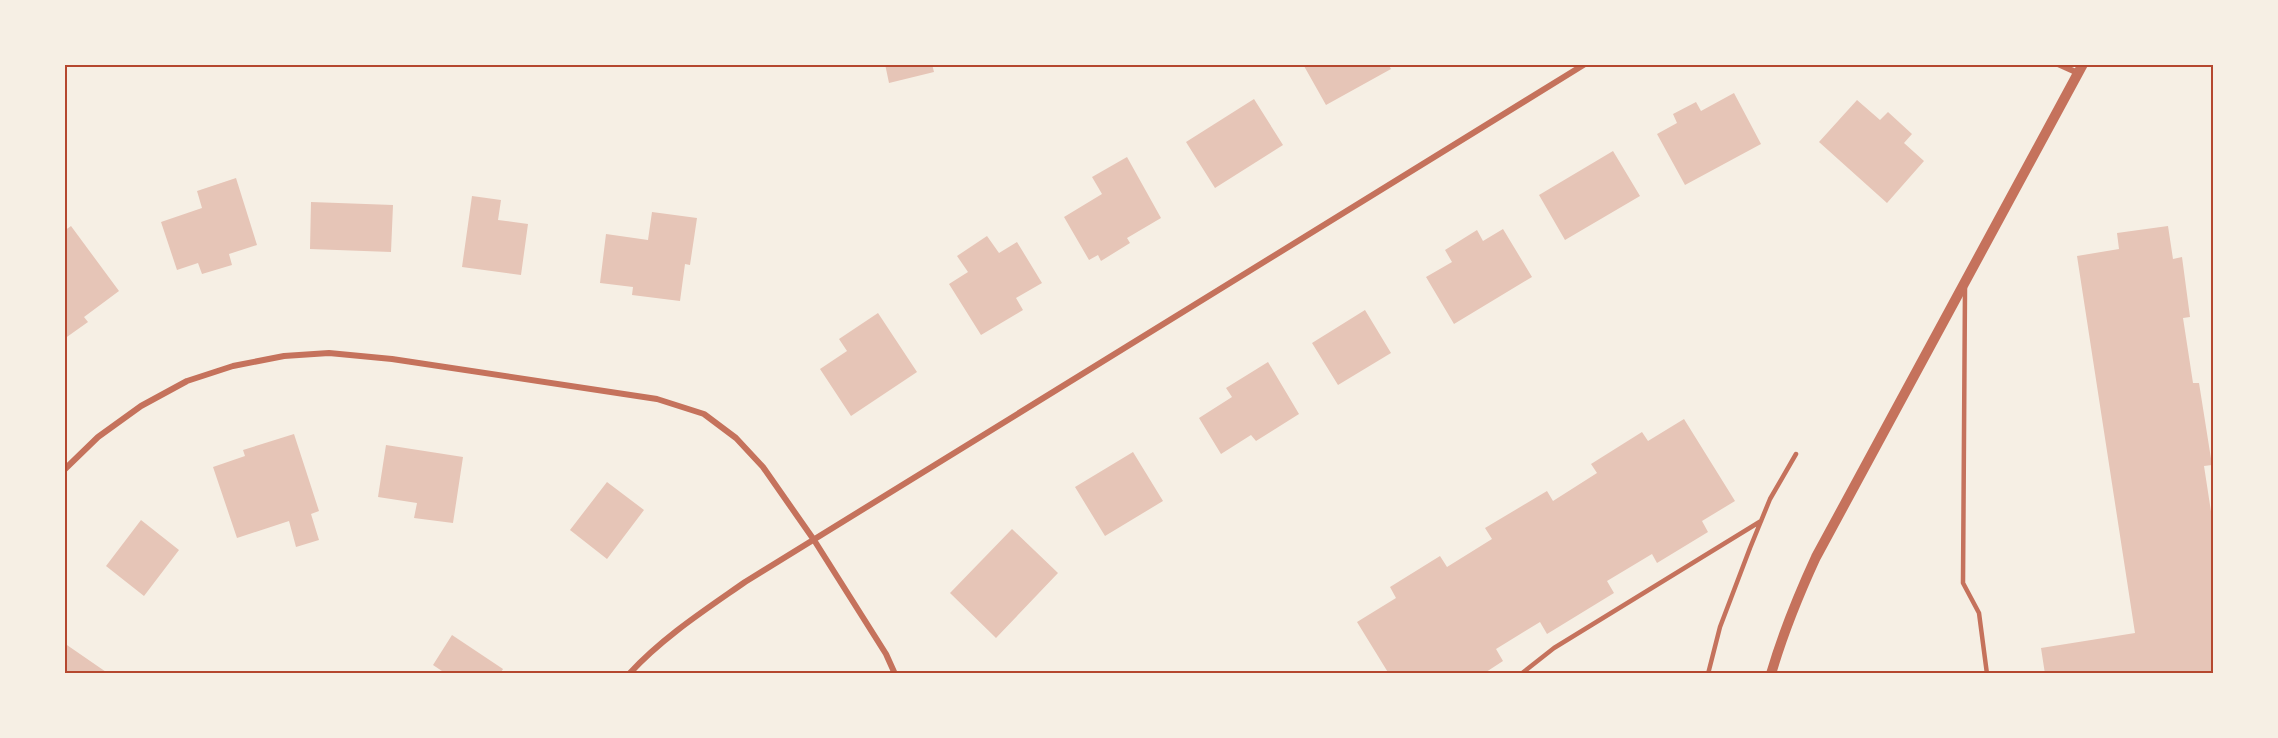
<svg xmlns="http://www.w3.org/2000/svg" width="2278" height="738" font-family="'IBM Plex Sans',sans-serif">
<rect width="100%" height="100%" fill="#f6efe4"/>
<!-- building -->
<path fill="#e6c5b7" d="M885,64H932L934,72L889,83Z
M1306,64H1388L1391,69L1326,105L1304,66Z
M1734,93L1761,144L1685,185L1657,134L1677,123L1673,114L1696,102L1701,111Z
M1254,99L1283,145L1215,188L1186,142Z
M1857,100L1880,120L1888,112L1912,134L1904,143L1924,161L1887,203L1819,142Z
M1613,151L1640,196L1565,240L1539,195Z
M1127,157L1161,218L1127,238L1130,243L1101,261L1098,255L1089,260L1064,217L1102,194L1092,177Z
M236,178L257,245L229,254L232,265L202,274L198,263L177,270L161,222L202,208L197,191Z
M472,196L501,200L498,220L528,224L521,275L462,267Z
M311,202L393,205L391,252L310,249Z
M652,212L697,218L690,265L685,264L680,301L632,295L633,287L600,283L606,234L648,240Z
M71,226L119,291L84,317L88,322L64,339V231Z
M2168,226L2173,259L2182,257L2190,317L2183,318L2193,383H2199L2212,465L2204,466L2214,531V674H2045L2041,648L2135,633L2077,256L2119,249L2117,233Z
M1503,229L1532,277L1454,324L1426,277L1452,262L1445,250L1477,230L1483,241Z
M987,236L999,253L1017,242L1042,283L1016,298L1023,310L981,335L949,284L968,272L957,256Z
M1365,310L1391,353L1338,385L1312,343Z
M878,313L917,372L851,416L820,369L847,351L839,339Z
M1268,362L1299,414L1256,441L1251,435L1221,454L1199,418L1232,397L1226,388Z
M1684,419L1735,501L1702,521L1708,532L1657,563L1652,554L1607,581L1614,593L1547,634L1540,622L1496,649L1503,661L1483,674H1389L1357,622L1396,598L1390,587L1440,556L1447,567L1492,539L1485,528L1547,491L1553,501L1597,473L1591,464L1642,432L1648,441Z
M294,434L319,511L311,514L319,540L296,547L289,521L237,538L213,467L245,456L243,450Z
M386,445L463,457L453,523L414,518L417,503L378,497Z
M1133,452L1163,501L1105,536L1075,487Z
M607,482L644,510L607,559L570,530Z
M141,520L179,550L144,596L106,566Z
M1012,529L1058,573L996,638L950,593Z
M452,635L503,669L500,674H440L442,671L433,665Z
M64,643L109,674H64Z"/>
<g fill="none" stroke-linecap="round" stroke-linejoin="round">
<!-- service -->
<path stroke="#c5725c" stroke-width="4.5" d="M1965,288L1963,583L1979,613L1987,674
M1521,674L1554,648L1761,521
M1708,674L1720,627L1750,548L1770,499L1796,454"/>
<!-- minor -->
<path stroke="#c5725c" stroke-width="6" d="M2058,64L2078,73
M64,470L98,437L141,406L187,381L233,366L284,356L329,353L392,359L657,399L704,414L736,438L763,467L814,540L886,654L895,674
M629,674C663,637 705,610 745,582L1585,64"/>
<!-- tertiary -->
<path stroke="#c5725c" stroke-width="10" d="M1771,674C1783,633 1798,596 1816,557L2083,64"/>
</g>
<!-- border -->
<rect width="2278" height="738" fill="none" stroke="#f6efe4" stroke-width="132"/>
<rect x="66" y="66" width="2146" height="606" fill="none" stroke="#b5482f" stroke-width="2"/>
</svg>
